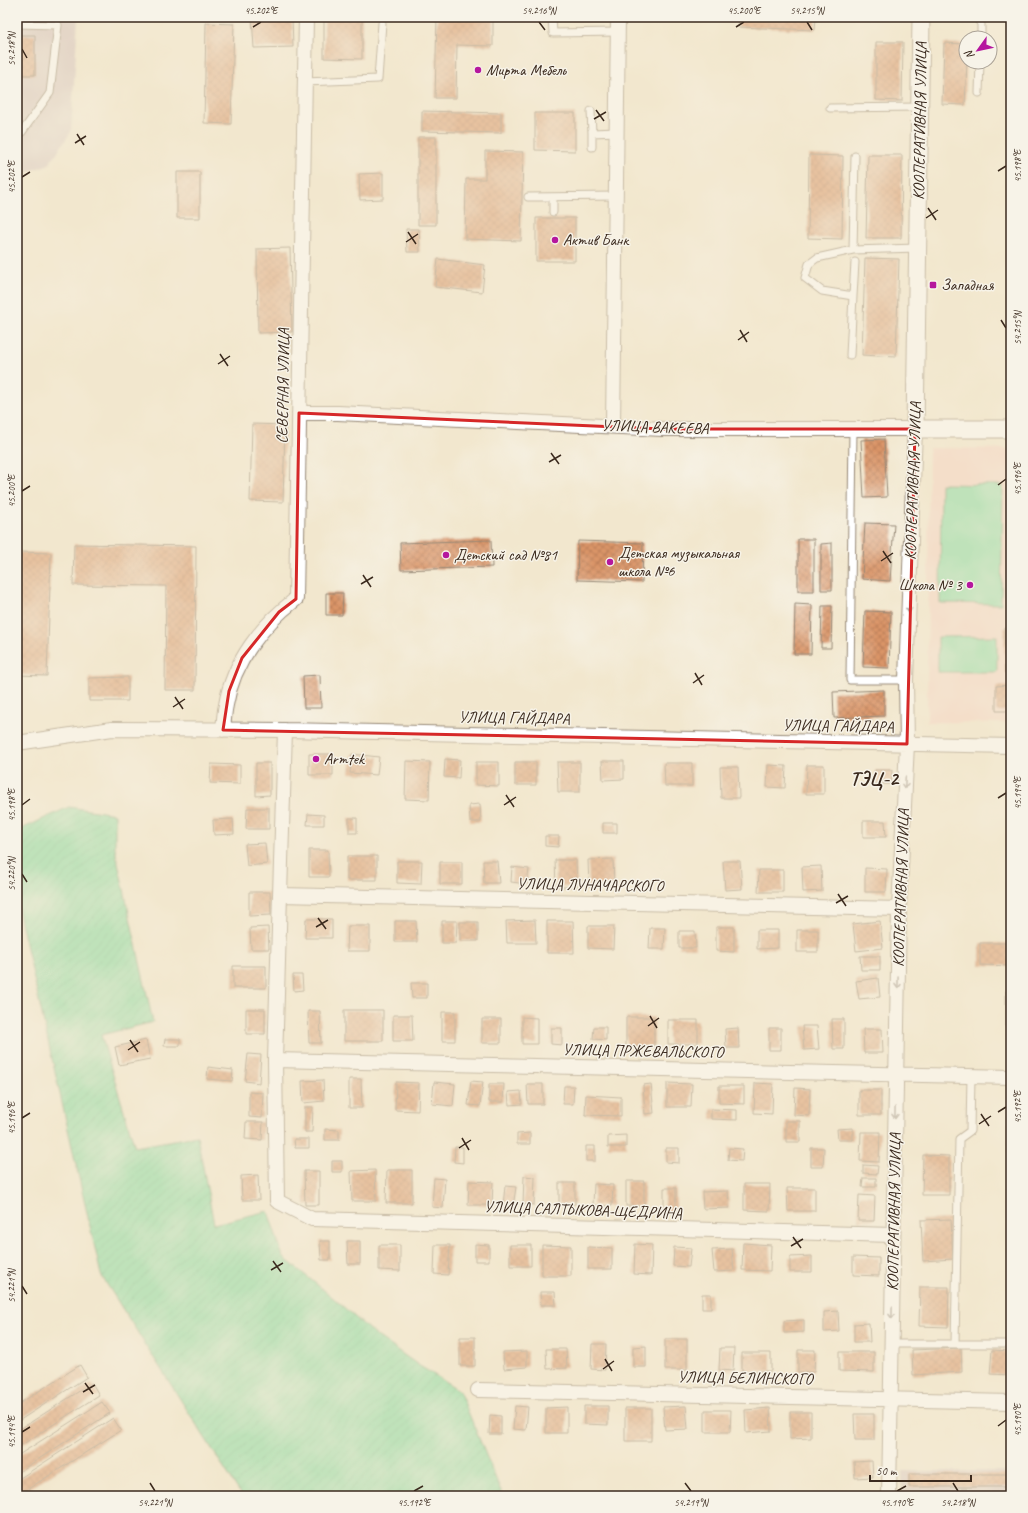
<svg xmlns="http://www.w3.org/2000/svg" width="1028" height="1513" font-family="Caveat,sans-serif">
<defs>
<pattern id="garden-furrows" width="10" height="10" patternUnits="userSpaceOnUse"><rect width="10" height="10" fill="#81dca2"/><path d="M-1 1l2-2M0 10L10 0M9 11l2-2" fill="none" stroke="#70bd8b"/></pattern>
<pattern id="building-cross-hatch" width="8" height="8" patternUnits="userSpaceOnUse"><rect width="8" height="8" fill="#da9468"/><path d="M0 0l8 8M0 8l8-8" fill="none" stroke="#b27955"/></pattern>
</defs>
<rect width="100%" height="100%" fill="#f7f3e8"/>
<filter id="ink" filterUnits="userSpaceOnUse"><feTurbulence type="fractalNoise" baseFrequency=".025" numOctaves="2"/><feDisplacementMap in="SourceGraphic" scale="8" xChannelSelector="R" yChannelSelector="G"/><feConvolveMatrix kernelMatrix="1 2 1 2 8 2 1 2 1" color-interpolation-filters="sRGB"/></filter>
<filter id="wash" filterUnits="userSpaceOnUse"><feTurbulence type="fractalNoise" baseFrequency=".012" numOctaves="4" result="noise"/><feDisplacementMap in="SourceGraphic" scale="16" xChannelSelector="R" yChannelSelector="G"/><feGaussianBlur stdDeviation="0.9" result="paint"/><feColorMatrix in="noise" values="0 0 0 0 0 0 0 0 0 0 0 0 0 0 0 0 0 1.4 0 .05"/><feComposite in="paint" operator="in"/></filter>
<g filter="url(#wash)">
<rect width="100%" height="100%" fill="#f2e7ce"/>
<!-- built -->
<path fill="#f6d2c3" d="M929,448L1011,449V723L927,722Z"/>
<!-- industrial -->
<path fill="#d1bfbd" d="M17,17H78L71,132L49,164L17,176Z
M902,1471H1011V1496H902Z"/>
<!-- park -->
<path fill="#81dca2" stroke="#5e8360" d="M941,484L1003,485L1001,604L940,603Z
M997,636V672H938V637Z"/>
<!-- garden -->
<path fill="url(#garden-furrows)" stroke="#5e8360" d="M69,807L115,814V849L153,1022L101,1035L135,1147L197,1136L214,1224L268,1211L283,1257L331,1296L373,1333L418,1365L459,1390L503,1496H242L101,1275L17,904V831Z"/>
<g id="blocks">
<!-- building -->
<path fill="url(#building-cross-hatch)" d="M252,17H292L293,47L254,48Z
M324,17H362V59L324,58Z
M437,17H493V46L457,45L456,98H435Z
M564,17H590L589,21L564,20Z
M739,17H816L815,30L738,27Z
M206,23L234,24L231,124L204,123Z
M17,35H35V75H17Z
M876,42H903L902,101L876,100Z
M944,43L966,44L967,62L965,105L942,104Z
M422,111L501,113V133L422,131Z
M535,113H575V151L535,150Z
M418,137H436V225H418Z
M485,151L523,152L521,241L465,239L466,179H485Z
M17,152L21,167L17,168Z
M809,155L843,156L842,239L808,238Z
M868,155H902L901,238H866Z
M177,172H200V218H177Z
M383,173V199L360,200L359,174Z
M536,218H575V261H536Z
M406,229H419L420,252H407Z
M290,248L292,332L258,333L257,249Z
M865,258L899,259L896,357L862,355Z
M438,259L485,265L482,292L435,287Z
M252,424L285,425L283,502L250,501Z
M884,439L887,497L864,498L861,440Z
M865,523L894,524L890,581L862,579Z
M798,539H814V591H798Z
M491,540L492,567L401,570L400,543Z
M578,541L643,543L642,582L577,580Z
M832,543V590H821V544Z
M74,544L196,546L195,690H165L166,586L73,585Z
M19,552L51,553L47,676L17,675Z
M326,593H343L342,615H326Z
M795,604L812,605L811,654H794Z
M822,606H832L831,648H821Z
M865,611L891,612L889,668L863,667Z
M1004,628H1011V673H1005Z
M320,675L321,708H304L303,676Z
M128,677V701H89V678Z
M1011,685V711H996V686Z
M884,690V716L834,718L833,692Z
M309,754H333V775H309Z
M352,754L379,757L377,775L350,773Z
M445,759L460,760L459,778L444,777Z
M406,761L430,762L429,800L405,799Z
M602,761H624V779L603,780Z
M476,762H499V786L476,785Z
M515,762H536V785H515Z
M557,762H580V792H558Z
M256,763H270V795L256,796Z
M664,763H692V786H665Z
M211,764L240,765V784L210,783Z
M768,765L786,766L785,788L767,787Z
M807,765H824V794H806Z
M720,767H738L739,798H721Z
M875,770H892L891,784H873Z
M480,804L481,822H470L469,805Z
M247,808H269V829H246Z
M308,814L324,815V825H307Z
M349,818H357V833H349Z
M233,819L234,834L214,835L213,820Z
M863,821H885L886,837H863Z
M603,823H617V833H603Z
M545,836H559L558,847L545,846Z
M265,843L267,864L247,866L245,844Z
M309,850H328L329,877H309Z
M347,856H377V880H347Z
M613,859L614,885L589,886L588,860Z
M555,860H576L577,887H556Z
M397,861H422L421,884L397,883Z
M483,861H497L499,883H484Z
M723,861H740L742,889L725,890Z
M440,862H462V884H440Z
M821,866L822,891L803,892L802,867Z
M512,867L529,869L527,884L511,882Z
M865,868L887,869L886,892H865Z
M759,870H783V892H758Z
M249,892H270L271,915L249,916Z
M306,919H332V938H305Z
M535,920L536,943H507L506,921Z
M395,921H416L417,942H395Z
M442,921H457L456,943H442Z
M547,921H573L574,953H547Z
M880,921L883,948L856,951L853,924Z
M460,922H478V941H460Z
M348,926H370V951H347Z
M588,926H614L613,949L588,948Z
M268,927L269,949H251L250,928Z
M716,927H734V952L716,951Z
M650,928H665L664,949H649Z
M757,930H778V948L757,949Z
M797,930H818V952H797Z
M679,931H695L696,948H679Z
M980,943H1011V966L980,965Z
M860,956H880V970H861Z
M233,966H266V988H233Z
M293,975H302L303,990L294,991Z
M878,978L880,997L859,999L856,981Z
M411,983H427V998H412Z
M1006,991H1011V1027H1006Z
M246,1009H265V1034H246Z
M344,1010H383V1041H344Z
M308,1011H320L321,1043H309Z
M442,1012H455V1041H442Z
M393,1015H412L413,1041H393Z
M522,1017L537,1018V1044H522Z
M626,1017H654V1046L626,1047Z
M482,1019H501V1043H482Z
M832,1019H844V1049H833Z
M668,1020H698V1044H668Z
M802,1026H817L819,1049L804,1050Z
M594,1027H606V1040L593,1039Z
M551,1028H562V1045L551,1044Z
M738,1028L739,1048H726L725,1029Z
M769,1028H781V1050H769Z
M863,1029H882L883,1053H864Z
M165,1039H180V1046H164Z
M146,1040L150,1059L119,1065L115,1047Z
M248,1054L261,1055L259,1083L245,1081Z
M208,1067L233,1070L232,1081L207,1079Z
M349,1079H361L362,1108H349Z
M323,1080L324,1101L303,1103L302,1081Z
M471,1081L483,1082L480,1106L468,1105Z
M396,1082L419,1083L418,1111L395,1110Z
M434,1082L455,1084L453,1106L432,1104Z
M667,1083L692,1084L691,1107H667Z
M755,1083L773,1084L772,1114L754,1113Z
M489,1084H504L503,1102H489Z
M527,1084H543V1104H528Z
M651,1084L654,1113L645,1114L643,1085Z
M564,1086H574L573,1104H563Z
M719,1086H744V1104L719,1103Z
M795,1088L810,1089L809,1116L794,1115Z
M859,1090H881V1115H859Z
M521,1091L522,1104L509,1105L508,1092Z
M249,1092L263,1093L262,1118L249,1117Z
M586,1095L621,1097V1116L585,1115Z
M305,1107H313L312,1132H305Z
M711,1109L737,1110V1120L711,1119Z
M786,1121H800V1142H786Z
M246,1122H263L262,1140L245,1139Z
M1008,1122H1011V1153H1008Z
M853,1128V1140H838L837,1129Z
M325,1129L339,1130V1140H325Z
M861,1132H880L879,1162L860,1161Z
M530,1133V1144H517V1134Z
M626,1135V1147H608V1136Z
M294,1139H309V1148H295Z
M586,1146H595V1161H586Z
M455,1147H463V1163L454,1162Z
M666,1148H679V1163L666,1162Z
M729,1148L743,1149L742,1161L728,1160Z
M811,1148H824L823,1167H811Z
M923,1155L949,1156V1195H922Z
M332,1161H342V1172H332Z
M863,1165L878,1166L877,1174L863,1173Z
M375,1170L376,1201H352L351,1171Z
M387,1170H412V1203H386Z
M304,1171H319V1205H305Z
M258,1175L259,1200H242L241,1176Z
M524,1176L535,1177L534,1205L523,1204Z
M434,1178L445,1179L443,1208L432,1207Z
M863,1178H876V1187H862Z
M469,1181L493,1182L492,1205H468Z
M626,1181H644V1206H626Z
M559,1183H575V1204H559Z
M594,1184L613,1185L612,1206L593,1205Z
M744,1184H770L769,1211L744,1210Z
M505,1186L516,1187L513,1207L503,1206Z
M664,1188H676V1212H664Z
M787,1188H815V1211H788Z
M728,1191L729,1208L703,1209L702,1192Z
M859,1195L875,1196L874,1221H858Z
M951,1219L953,1259L923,1261L921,1220Z
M320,1241H330V1260H321Z
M347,1241H360V1264H348Z
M743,1243L771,1245L770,1271L742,1270Z
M475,1244L489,1245V1261H475Z
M635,1244L652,1245L651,1275L634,1274Z
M379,1245H400V1271L379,1270Z
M435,1245H450L448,1275L434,1274Z
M510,1245H531V1266H510Z
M542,1245L571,1246V1276H542Z
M588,1247L612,1248V1269H588Z
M674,1247L691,1248L689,1267L673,1266Z
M732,1249L734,1271L714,1272L712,1250Z
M812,1256V1272H790V1257Z
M853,1257L879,1258V1276L853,1275Z
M920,1287H949L948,1327L919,1326Z
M540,1292H555L556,1305H541Z
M702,1294H711V1309H702Z
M838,1311L839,1331L824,1332V1312Z
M804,1320V1332L784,1333V1321Z
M869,1323L870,1342H854V1324Z
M460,1337H475V1366H460Z
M665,1339H687V1370H665Z
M592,1344H606L605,1370L591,1369Z
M646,1346V1367H633V1347Z
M720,1348H734L733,1371L719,1370Z
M961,1348L962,1372L913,1375L912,1350Z
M546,1349H566L567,1368L547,1369Z
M798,1350H815L814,1372H798Z
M992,1350L1011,1351V1375L990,1374Z
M527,1351V1367L504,1369L503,1352Z
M839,1352H874V1372L839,1371Z
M742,1353H771V1371H742Z
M80,1365L87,1377L17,1422V1405Z
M92,1383L99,1395L17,1448V1431Z
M102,1402L110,1413L17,1473V1456Z
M515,1406L528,1407L526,1430L513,1429Z
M584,1406H608V1425L584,1424Z
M686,1406L688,1429L665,1430L663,1407Z
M567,1407V1433H546V1408Z
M625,1408H651V1441H625Z
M770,1408L771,1431L746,1433L745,1410Z
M705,1410H731L730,1432H705Z
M790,1412H811V1438L790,1439Z
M854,1414H874V1440H855Z
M490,1415L501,1416V1434H489Z
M113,1418L121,1430L17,1496V1480Z
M872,1461L873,1477L855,1478L854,1462Z
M909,1474H1011V1487H909Z"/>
</g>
</g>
<g filter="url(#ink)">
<use href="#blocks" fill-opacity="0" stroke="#968876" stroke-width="1"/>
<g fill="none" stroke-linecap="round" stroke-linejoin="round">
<!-- service casing -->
<g stroke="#968876" stroke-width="9">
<path id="service" d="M552,17L553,33L618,32
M976,17L981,24V38
M17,24L58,25L50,93L22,132L17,133
M305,82L378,79L382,23
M979,93L980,62
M830,108L919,107
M591,111L592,133L617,132
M592,133V147
M855,156L853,250L917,248
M528,197L616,196
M553,212V197
M853,296L855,262
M850,355L853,296L822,291L805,278L809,264L817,258L853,250
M853,429L850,680H906
M891,1344H1011
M955,1344L959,1139L970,1131L971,1076"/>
</g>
<!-- minor casing -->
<g stroke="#968876" stroke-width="16">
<path id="minor" d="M299,413H338L663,429H915L906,680L907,744L899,909L889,1496
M613,426L618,17
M223,730C224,722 224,713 226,705C233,662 262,625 296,599L306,17
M285,730L275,1060L277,1201L312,1219L893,1235
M17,743L112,729L285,730L1011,746
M280,895L899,909
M275,1060L1011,1077
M478,1390L1011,1402"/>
</g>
<!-- tertiary casing -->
<g stroke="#968876" stroke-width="19">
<path id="tertiary" d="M921,17L915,429H1011"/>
</g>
<!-- service -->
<use href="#service" stroke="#fff" stroke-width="7"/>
<!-- minor -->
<use href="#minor" stroke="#fff" stroke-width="14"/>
<!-- tertiary -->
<use href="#tertiary" stroke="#fff" stroke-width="17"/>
</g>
<!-- one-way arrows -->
<defs><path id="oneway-shaft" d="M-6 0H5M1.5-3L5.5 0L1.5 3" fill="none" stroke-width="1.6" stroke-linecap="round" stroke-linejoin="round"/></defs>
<g stroke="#a79f9a">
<use href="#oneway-shaft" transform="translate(909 607) rotate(92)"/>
<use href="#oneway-shaft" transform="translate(905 783) rotate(93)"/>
<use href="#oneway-shaft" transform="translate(898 983) rotate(91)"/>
<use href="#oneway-shaft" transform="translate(895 1113) rotate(91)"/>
<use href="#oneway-shaft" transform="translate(892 1313) rotate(91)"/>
</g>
</g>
<!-- marked area -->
<path d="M0 0H1028V1513H0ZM299,413L663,429H915L907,744L223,730L229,691L242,658L279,612L296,599Z" fill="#f2e7ce" fill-opacity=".55" fill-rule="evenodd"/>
<path fill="none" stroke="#d62828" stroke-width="3" stroke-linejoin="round" d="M299,413L663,429H915L907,744L223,730L229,691L242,658L279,612L296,599Z"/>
<!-- ticks -->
<path fill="none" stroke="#3b2a1e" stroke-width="1.5" d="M539,22L545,30M807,22L812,30M253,27L261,22M736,27L744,22M22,49L27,58M596,110L604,121M594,119L606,112M77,134L84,145M75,143L86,136M998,171L1006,166M22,177L30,172M928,208L936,220M926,218L938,210M408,232L416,244M406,242L418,234M1001,320L1006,328M740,330L747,342M738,340L749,332M220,354L228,366M218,364L230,356M551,453L559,464M549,462L561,455M998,485L1006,479M22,491L30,486M883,551L891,563M881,561L893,553M363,575L371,587M361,584L373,577M695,673L702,685M693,683L704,675M175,697L183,709M173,707L185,699M506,795L514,807M998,798L1006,793M22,805L30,799M504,805L516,797M22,874L27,882M838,894L846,906M836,903L848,896M318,918L326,929M316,927L328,920M650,1016L657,1028M648,1026L659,1018M130,1040L138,1052M128,1050L140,1042M998,1112L1006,1107M981,1114L989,1126M22,1118L30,1113M979,1124L991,1116M462,1138L469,1150M459,1148L471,1140M793,1237L801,1248M791,1246L803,1239M273,1261L281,1272M271,1270L283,1263M22,1286L27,1294M605,1359L612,1371M603,1369L614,1361M85,1383L93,1394M83,1392L95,1385M998,1426L1006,1420M22,1432L30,1427M150,1483L155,1491M685,1483L691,1491M953,1483L958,1491M414,1491L423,1486M897,1491L906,1486"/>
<!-- markers -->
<g fill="#b5179e" stroke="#f7f3e8" stroke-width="1.5">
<circle cx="478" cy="70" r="4"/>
<circle cx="555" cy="240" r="4"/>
<rect x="929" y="281" width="8" height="8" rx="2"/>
<circle cx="446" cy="555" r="4"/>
<circle cx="610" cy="562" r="4"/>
<circle cx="970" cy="585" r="4"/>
<circle cx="316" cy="759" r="4"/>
</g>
<g text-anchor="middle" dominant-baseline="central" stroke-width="3" stroke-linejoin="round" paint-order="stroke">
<!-- poi labels -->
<g font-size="16" fill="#3b2a1e" stroke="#f7f3e8" text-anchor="start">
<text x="486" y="70">Мирта Мебель</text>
<text x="563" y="240">Актив Банк</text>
<text x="941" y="285">Западная</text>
<text x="618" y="553">Детская музыкальная<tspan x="618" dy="18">школа №6</tspan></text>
<text x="454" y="555">Детский сад №81</text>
<text x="962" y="585" text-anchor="end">Школа № 3</text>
<text x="324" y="759">Armtek</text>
</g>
<!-- street labels -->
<g font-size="16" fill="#3b2a1e" stroke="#f7f3e8">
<text transform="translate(920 121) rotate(-89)">КООПЕРАТИВНАЯ УЛИЦА</text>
<text transform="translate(283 386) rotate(-89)">СЕВЕРНАЯ УЛИЦА</text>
<text transform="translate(655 427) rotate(2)">УЛИЦА ВАКЕЕВА</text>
<text transform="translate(913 481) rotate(-88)">КООПЕРАТИВНАЯ УЛИЦА</text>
<text transform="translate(514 718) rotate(1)">УЛИЦА ГАЙДАРА</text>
<text transform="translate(838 726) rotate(1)">УЛИЦА ГАЙДАРА</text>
<text transform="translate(590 885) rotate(1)">УЛИЦА ЛУНАЧАРСКОГО</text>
<text transform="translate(901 888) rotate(-88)">КООПЕРАТИВНАЯ УЛИЦА</text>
<text transform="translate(643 1051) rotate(1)">УЛИЦА ПРЖЕВАЛЬСКОГО</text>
<text transform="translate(583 1210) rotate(2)">УЛИЦА САЛТЫКОВА-ЩЕДРИНА</text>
<text transform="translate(894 1212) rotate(-89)">КООПЕРАТИВНАЯ УЛИЦА</text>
<text transform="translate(745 1378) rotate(1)">УЛИЦА БЕЛИНСКОГО</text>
</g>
<!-- district labels -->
<g font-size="20" font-weight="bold" fill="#3b2a1e" stroke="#f7f3e8">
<text x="874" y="778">ТЭЦ-2</text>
</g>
</g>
<!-- margin -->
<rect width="1028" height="1513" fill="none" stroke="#f7f3e8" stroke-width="44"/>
<!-- north arrow -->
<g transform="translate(978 50) rotate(237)"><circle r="19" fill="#f7f3e8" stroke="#aca397"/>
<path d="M0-3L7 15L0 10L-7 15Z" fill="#b5179e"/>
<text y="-6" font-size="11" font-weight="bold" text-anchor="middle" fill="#3b2a1e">N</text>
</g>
<!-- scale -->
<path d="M870 1475v6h101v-6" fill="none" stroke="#3b2a1e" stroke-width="2"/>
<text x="876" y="1475" font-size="12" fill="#3b2a1e" stroke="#f7f3e8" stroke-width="3" paint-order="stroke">50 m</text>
<rect x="22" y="22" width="984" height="1469" fill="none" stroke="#3b2a1e" stroke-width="1.5"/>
<g font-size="10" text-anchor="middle" fill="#3b2a1e">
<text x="261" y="14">45.202°E</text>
<text x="539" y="14">54.216°N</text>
<text x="744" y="14">45.200°E</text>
<text x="807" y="14">54.215°N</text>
<text transform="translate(11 49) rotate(-90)" y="4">54.218°N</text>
<text transform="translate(1017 166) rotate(-90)" y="4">45.198°E</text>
<text transform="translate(11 177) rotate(-90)" y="4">45.202°E</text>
<text transform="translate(1017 328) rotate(-90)" y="4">54.215°N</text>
<text transform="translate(1017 479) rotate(-90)" y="4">45.196°E</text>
<text transform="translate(11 491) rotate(-90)" y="4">45.200°E</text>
<text transform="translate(1017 793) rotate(-90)" y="4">45.194°E</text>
<text transform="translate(11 805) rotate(-90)" y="4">45.198°E</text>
<text transform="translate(11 874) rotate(-90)" y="4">54.220°N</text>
<text transform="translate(1017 1107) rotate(-90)" y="4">45.192°E</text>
<text transform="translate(11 1118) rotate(-90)" y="4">45.196°E</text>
<text transform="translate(11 1286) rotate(-90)" y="4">54.221°N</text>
<text transform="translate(1017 1420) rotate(-90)" y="4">45.190°E</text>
<text transform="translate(11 1432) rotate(-90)" y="4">45.194°E</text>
<text x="155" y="1506">54.221°N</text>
<text x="414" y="1506">45.192°E</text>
<text x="691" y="1506">54.219°N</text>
<text x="897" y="1506">45.190°E</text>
<text x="958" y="1506">54.218°N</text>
</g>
</svg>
